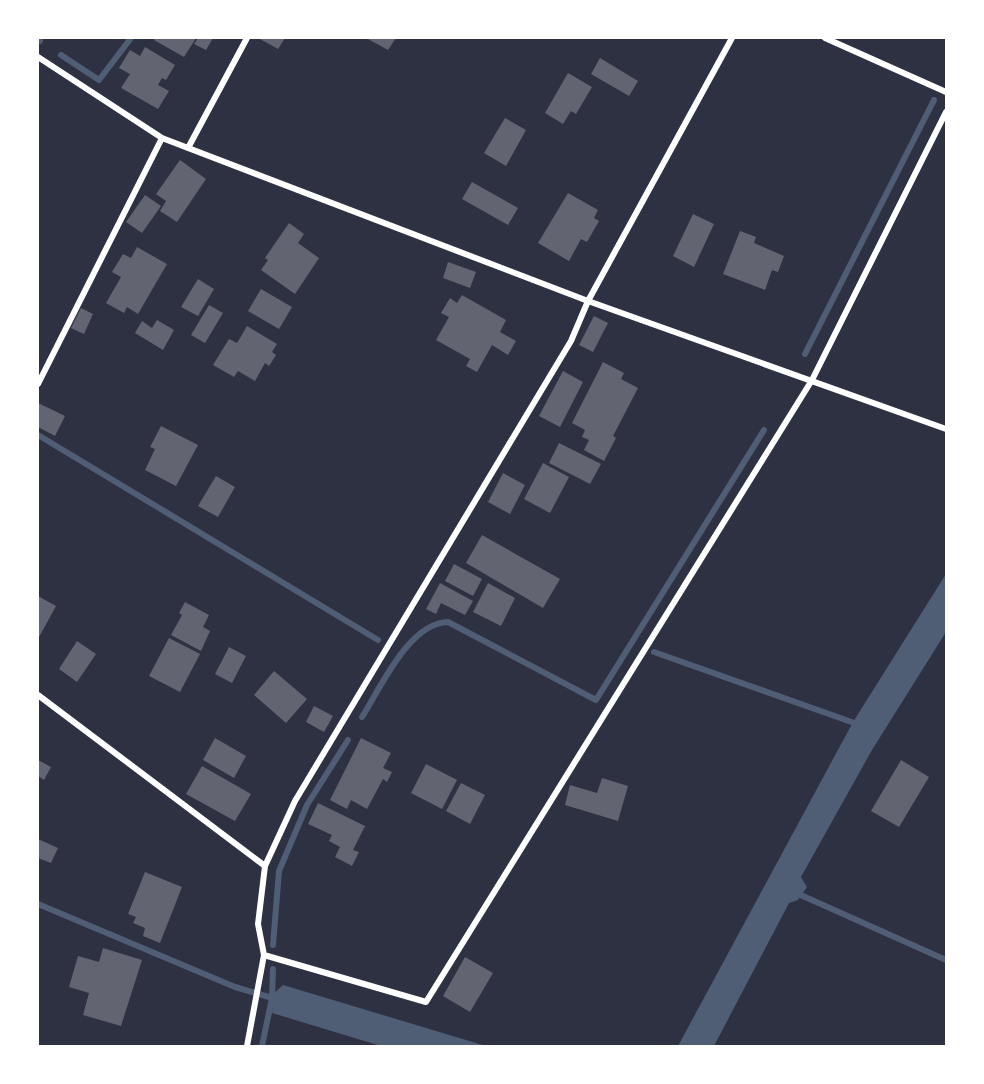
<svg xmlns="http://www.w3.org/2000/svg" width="984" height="1084" font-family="Helvetica,sans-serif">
<rect width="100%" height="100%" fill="#2d3142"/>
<!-- water -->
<path fill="#4f5d75" d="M946,574V632L872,750L801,877L807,887L798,900L789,903L714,1046H678L853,722Z
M283,985L486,1046H381L272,1013L274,993Z"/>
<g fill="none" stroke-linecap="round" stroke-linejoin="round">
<!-- stream -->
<path stroke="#4f5d75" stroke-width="6" d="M38,40L40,41
M61,55L99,80L131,38
M805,354L934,100
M38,435L378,640
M654,652L860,725
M362,717C381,687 409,623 448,622L596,700L764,430
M794,892L946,960
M38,904L235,987L279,1000
M273,945L279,871L307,805L348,740
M262,1046L272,998L273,969"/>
</g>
<!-- building -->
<path fill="#626471" d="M155,38H196L184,57L154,40Z
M198,38H213L206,50L194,44Z
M258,38H285L278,49Z
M366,38H396L388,50Z
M145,47L175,65L166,80L162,78L158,85L169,91L158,109L121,88L130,74L119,68L130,50L140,56Z
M600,58L638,81L629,96L591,74Z
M568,73L592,87L576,114L571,111L563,124L545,113Z
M505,118L526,130L506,166L484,153Z
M180,160L206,179L177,222L160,211L166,201L156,194Z
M472,182L518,208L508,225L462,199Z
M568,193L598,210L594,218L599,221L587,242L581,239L569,261L538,243Z
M145,195L161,206L142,233L126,222Z
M693,214L714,224L694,267L673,256Z
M289,223L304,234L298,243L319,258L295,294L261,270L268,260L265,258Z
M740,231L756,237L754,243L784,256L778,272L772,270L765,290L723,274Z
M137,247L167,264L138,314L127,307L124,313L106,303L121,277L112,272L123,254L131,258Z
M448,262L476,272L470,288L443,278Z
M198,279L214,289L198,316L181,307Z
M261,289L292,307L279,329L248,311Z
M462,295L506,320L500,332L516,341L508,355L492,345L477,372L466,366L470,359L436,340L449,317L441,313L450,298L457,303Z
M209,305L223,313L205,343L191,335Z
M81,308L93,314L84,334L71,328Z
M594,316L608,323L593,352L579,345Z
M157,320L174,330L163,350L135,333L142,321L152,328Z
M247,326L277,344L272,352L276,355L269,366L265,363L255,381L238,371L234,377L213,365L229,339L237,343Z
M603,362L624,373L621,379L638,388L613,436L616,438L604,461L584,450L589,440L582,437L585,430L572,423Z
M563,371L583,382L560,427L539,416Z
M38,403L65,416L55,436L38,427Z
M161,426L198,445L176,486L145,470L155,449L150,447Z
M559,443L601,464L590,484L549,463Z
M543,463L569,477L550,513L524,499Z
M503,473L525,485L510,514L488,502Z
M216,476L235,487L218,517L198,506Z
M482,535L560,579L543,608L466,563Z
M454,564L482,579L473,596L445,581Z
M440,583L473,601L465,615L441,603L436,614L426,609Z
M488,583L515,598L501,626L473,612Z
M38,596L56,606L38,639Z
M185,602L209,615L203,627L210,631L201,651L171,635L182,615L179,613Z
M169,638L200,654L180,692L149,676Z
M77,641L96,654L77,682L59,669Z
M229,647L246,656L232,683L215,674Z
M274,671L307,699L286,723L254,695Z
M314,706L333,716L324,732L306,722Z
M215,738L246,756L234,778L203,760Z
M361,738L391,753L383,768L392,772L387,782L383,779L367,809L351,800L347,809L330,800Z
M38,760L51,767L44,780L38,776Z
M901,760L929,777L899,827L871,811Z
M426,764L457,780L442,809L411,793Z
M202,766L251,794L235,821L186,794Z
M602,778L628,786L618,821L565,805L570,785L597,793Z
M461,783L485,795L470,824L446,811Z
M318,803L365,826L353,850L359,852L352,866L335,857L340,847L329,841L332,835L308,824Z
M38,839L58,848L51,863L38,858Z
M145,872L182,887L160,943L143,936L145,928L133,923L136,917L128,914Z
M103,948L142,960L121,1026L83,1015L89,993L69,987L78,956L99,962Z
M465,957L493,973L470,1012L443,996Z"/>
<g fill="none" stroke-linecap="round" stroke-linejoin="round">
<!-- minor -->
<path stroke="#fff" stroke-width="6" d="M825,38L946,92
M38,57L162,138L588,301L946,429
M188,148L247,38
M38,384L162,138
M38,695L265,866
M264,955L426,1002L812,380L946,112
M247,1046L264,955L258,924L265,866L295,801L571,341L588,301L732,38"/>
</g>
<!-- border -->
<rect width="984" height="1084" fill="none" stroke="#ffffff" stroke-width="78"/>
</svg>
